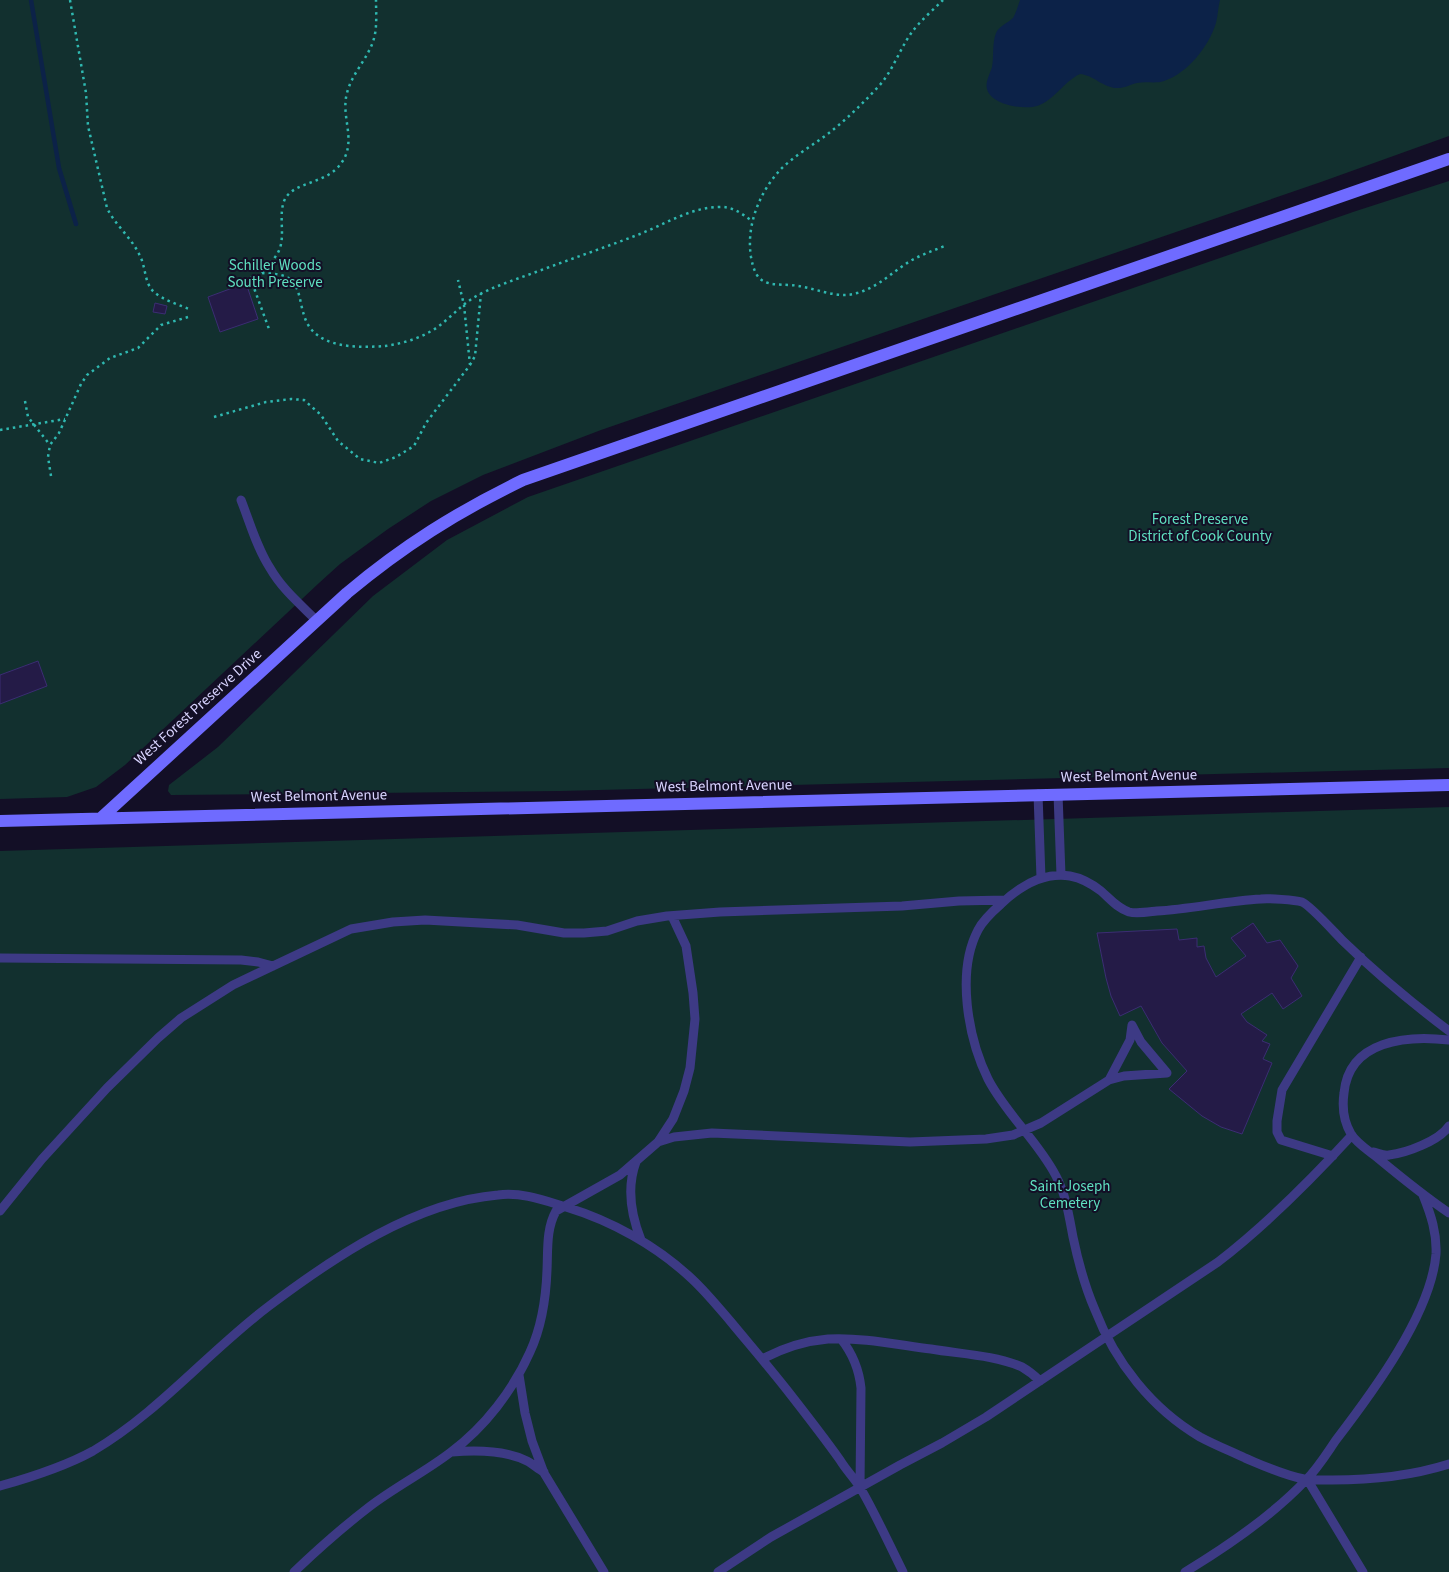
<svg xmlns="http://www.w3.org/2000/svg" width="1449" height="1572" font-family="'Source Sans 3',sans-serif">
<rect width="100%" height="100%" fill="#130f26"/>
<!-- green -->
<path fill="#12302f" d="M0,0H1449V136L1321,182L601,430L483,475L431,501L388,529L340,564L319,583L125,765L96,787L67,797L0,799Z
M1449,181V768L560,791L171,795L168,791L169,785L218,747L373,596L447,540L528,497L1356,211Z
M1449,807V1572H0V851Z"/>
<!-- water -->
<path fill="#0c2248" d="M1020,0H1220C1218,7 1218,15 1216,23C1209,46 1188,73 1164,81C1155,84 1146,81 1137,83C1131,84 1125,88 1119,88C1104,89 1094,75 1080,74C1063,82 1055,100 1037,106C1024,110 991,105 987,89C985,82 990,74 992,67C994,57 992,43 996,33C999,26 1008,23 1013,18C1016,13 1018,6 1020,0Z"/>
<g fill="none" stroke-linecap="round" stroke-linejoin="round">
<!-- stream -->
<path stroke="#0c2248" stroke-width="4.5" d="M31,0L59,168L76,224"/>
</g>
<!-- building -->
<path fill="#241b47" stroke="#3b2d73" d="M246,283L258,319L220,332L208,297Z
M155,303L167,306L165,314L153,312Z
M38,661L47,686L0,704V675Z
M1253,923L1267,943L1280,940L1298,966L1291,978L1302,996L1283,1009L1272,993L1241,1014L1247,1022L1267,1035L1262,1041L1270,1044L1263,1059L1272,1063L1242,1134L1221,1127L1202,1116L1169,1089L1187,1071L1162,1043L1141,1006L1120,1016L1111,996L1106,978L1097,933L1177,929L1179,940L1197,938V947L1204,946L1206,958L1216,977L1246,956L1231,938Z"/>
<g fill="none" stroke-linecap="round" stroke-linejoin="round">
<!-- path -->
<path stroke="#2fb8b0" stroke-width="2.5" stroke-dasharray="2.5 4" stroke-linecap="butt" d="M70,0L86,93L88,126L107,208C115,225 132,238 140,256C146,267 144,283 154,292C163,300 177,304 189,309
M943,0C933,10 920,21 912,32C899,50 893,71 878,87C864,102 850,116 834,129C817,143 796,154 780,170C759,193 746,226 751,257C756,285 766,284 790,285C812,286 836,300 857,293C879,287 893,271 912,260C923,254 935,250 947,245
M262,273C272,274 283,273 291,280C300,288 300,304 304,315C313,349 357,348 385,346C406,343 428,336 444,322C456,312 466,301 480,294C498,285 517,279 536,272C571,259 606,247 640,234C665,224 690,208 718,207C732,206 741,213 752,221
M262,273C268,265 277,257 280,248C285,233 278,213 285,199C294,182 324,184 339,166C359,143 340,118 347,93C352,72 371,56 375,34C377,23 376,11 376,0
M250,277L269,329
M470,365L475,356L481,293
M25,401L28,417L50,445
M214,417L266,402L291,399L304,400L321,415L338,441L360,459L379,463L396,457L414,446L426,423L470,365L464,305L458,280
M0,430L65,419
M51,476L48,457L50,445L59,433L81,384L87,375L110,358L138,348L161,325L188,317"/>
<!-- lane -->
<path stroke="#3d3a85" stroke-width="9" d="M241,500C250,523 257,548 270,568C282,589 300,604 317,621
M1038,794L1041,878
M1058,794L1061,875
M0,958L241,960L258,962L273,966
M1449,1031C1412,1003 1376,973 1343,941C1334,932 1311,906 1302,902C1295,900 1268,898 1261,899C1226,901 1191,909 1157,911C1148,912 1137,914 1129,912C1117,908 1110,899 1101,891C1092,884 1081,878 1070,876C1044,872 1020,886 1001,904C993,911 983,920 978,930C956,972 968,1038 988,1079C1006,1114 1038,1141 1056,1176C1066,1195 1069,1216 1073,1237C1078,1261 1085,1287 1095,1310C1115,1362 1152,1409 1200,1437C1215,1445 1230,1451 1245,1458C1264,1466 1283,1475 1304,1479C1313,1480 1323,1480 1332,1480C1371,1480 1411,1476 1449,1464
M1449,1040C1407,1035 1349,1040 1344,1093C1342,1107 1344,1122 1351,1134C1357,1144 1371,1152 1379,1159C1402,1178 1424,1196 1449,1213
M658,1142L674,1137L712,1133L910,1142L986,1139L1013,1135L1041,1123L1109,1080L1124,1076L1167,1073L1141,1042L1132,1025L1130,1040L1109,1080
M1373,1152C1378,1153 1384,1156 1389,1155C1406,1153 1439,1141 1449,1126
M1333,1156L1281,1140L1277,1132V1121L1282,1090L1361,957
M636,1162C626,1189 631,1215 641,1240
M0,1211L42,1159L107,1088L158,1038L181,1018L233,985L351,929L393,922L425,920L517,925L564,933H584L607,931L637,921L667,916L720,912L902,906L959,901L1005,900
M841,1339C853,1354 859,1369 861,1388L860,1487
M762,1359C783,1348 804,1341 828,1339C861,1337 899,1345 931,1349C960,1354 994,1355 1022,1367C1029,1371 1034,1375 1040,1381
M519,1375L525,1413L532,1441L544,1473L604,1572
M452,1452C476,1450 505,1450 527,1461C533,1464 538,1469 544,1472
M1307,1479L1363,1572
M0,1486C32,1477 64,1467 93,1451C159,1412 208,1352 269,1306C334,1257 415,1202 498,1195C522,1192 543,1200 566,1207C612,1221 657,1246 692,1279C706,1292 719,1308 731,1322C750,1345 769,1367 787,1390C805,1413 823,1436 840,1460C846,1470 855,1479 861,1489C876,1515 889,1544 903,1572
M294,1572C318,1549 343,1527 369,1507C395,1487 425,1472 451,1452C485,1427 513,1390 530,1352C542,1326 546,1298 547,1270C548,1250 546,1229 556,1211L620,1175L658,1142L673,1119L684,1091L690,1068L695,1019L693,993L686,946L672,916
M718,1572L771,1537L900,1465L942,1443L986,1417L1218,1262C1267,1224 1310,1181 1352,1135
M1185,1572C1228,1546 1272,1516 1306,1480C1318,1468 1327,1453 1336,1440C1372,1393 1431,1314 1436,1254C1437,1233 1431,1215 1423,1195"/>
<!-- secondary -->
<path stroke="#6f6bff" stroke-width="12" d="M101,818L347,593C403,546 457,512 523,480L1449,159
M0,821L1449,785"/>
</g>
<g text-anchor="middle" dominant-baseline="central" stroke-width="4" stroke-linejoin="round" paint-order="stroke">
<!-- park labels -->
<g font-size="15" fill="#5fe0c0" stroke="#130f26">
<text x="275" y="265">Schiller Woods<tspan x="275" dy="17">South Preserve</tspan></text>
<text x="1200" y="519">Forest Preserve<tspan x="1200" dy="17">District of Cook County</tspan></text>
<text x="1070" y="1186">Saint Joseph<tspan x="1070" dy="17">Cemetery</tspan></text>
</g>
<!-- street labels -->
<g font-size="15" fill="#d9d4ff" stroke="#130f26">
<text transform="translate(198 707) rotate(-42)">West Forest Preserve Drive</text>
<text transform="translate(1129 776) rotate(-1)">West Belmont Avenue</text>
<text transform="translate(724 786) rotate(-1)">West Belmont Avenue</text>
<text transform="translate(319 796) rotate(-1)">West Belmont Avenue</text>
</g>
</g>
</svg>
